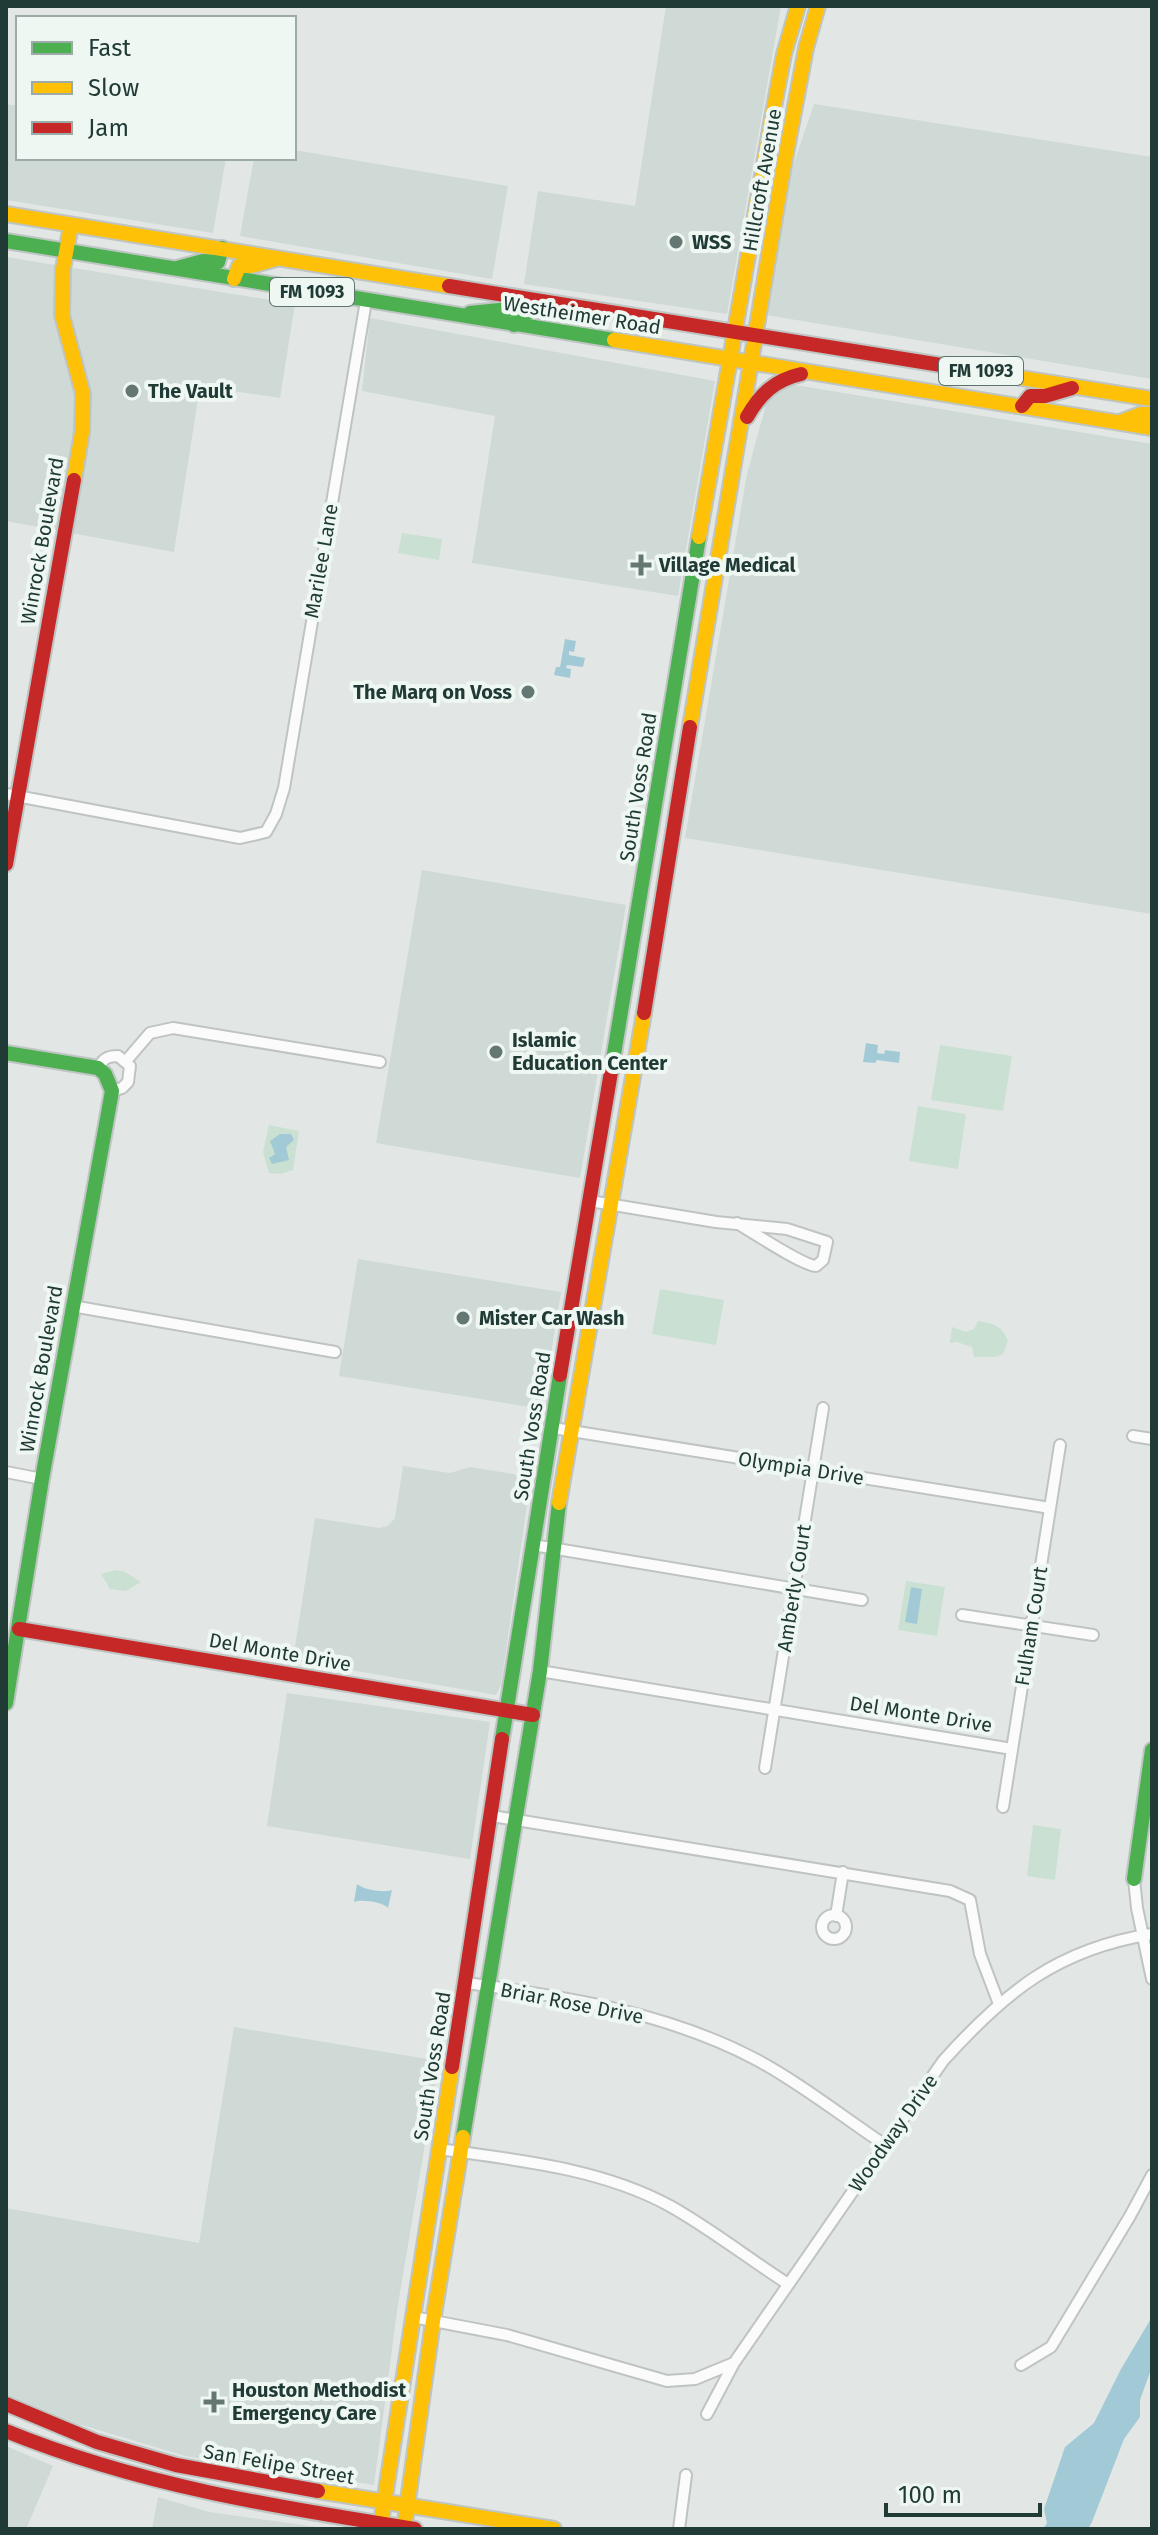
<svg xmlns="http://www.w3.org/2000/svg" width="1158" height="2535" font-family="'Fira Sans',sans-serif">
<rect width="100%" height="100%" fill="#e2e7e5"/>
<!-- built -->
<path fill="#cfd9d5" d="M666,6H781L727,314L524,284L538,191L635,206Z
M6,104L18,106V158H226L213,233L6,200Z
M814,104L1152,157V379L766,315L786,186Z
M294,150L508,186L492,279L240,236L254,158H294Z
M6,257L295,304L280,398L200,386L174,552L6,521Z
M370,318L715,381L678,596L472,563L495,416L362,391Z
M789,384L1152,444V914L685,838L747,474L767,401L777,388Z
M422,870L626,905L580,1178L376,1143Z
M358,1259L561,1292L542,1409L339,1376Z
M403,1466L450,1473L470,1467L531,1477L501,1685L496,1695L293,1660L315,1518L379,1528L388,1526L395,1518Z
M287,1693L490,1722L470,1859L267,1826Z
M234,2027L439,2061L398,2304L374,2485L185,2456L75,2423L6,2394V2208L199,2243Z
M6,2446L53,2466L26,2529H6Z
M158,2497L209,2512L331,2529H152Z"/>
<!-- green -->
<path fill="#cae0d3" d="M402,533L442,539L439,560L398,553Z
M940,1045L1012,1056L1003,1111L931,1100Z
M918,1106L966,1114L958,1169L909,1161Z
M269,1125L299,1131L293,1170L280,1174L269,1173L263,1152Z
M660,1289L724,1300L716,1345L652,1334Z
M978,1321C994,1324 1002,1325 1008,1341L1003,1354L995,1357H974L972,1347L957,1342L950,1343L952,1327L966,1332L974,1329Z
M116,1570L125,1572L141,1582L126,1591L110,1589L101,1574Z
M906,1581L945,1587L937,1636L898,1630Z
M1033,1825L1061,1829L1055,1880L1027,1876Z"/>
<!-- water -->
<path fill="#a2cad6" d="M565,639L576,641L574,652L569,651V655L585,658L583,667L567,665L566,668L571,669L570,678L554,675L556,667H560Z
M866,1043L878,1045L877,1053L884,1054L885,1050L900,1052L899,1063L877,1060L875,1063L863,1062Z
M280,1134H291L294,1140L286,1147L289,1160L272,1164L269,1158L275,1154L270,1141Z
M911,1587L922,1589L917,1624L905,1622Z
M357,1884C364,1890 384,1893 392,1890L388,1908C383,1902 361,1899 354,1902Z
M1152,2317V2367L1140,2400V2417L1124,2439L1092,2522L1088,2529H1043L1047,2523L1044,2509L1065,2447L1094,2423L1121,2369Z"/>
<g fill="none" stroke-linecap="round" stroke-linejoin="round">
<!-- street casing -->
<g stroke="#bfc4c2" stroke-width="14">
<path id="street" d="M6,794L240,838L266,832L276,814L284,788L366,301
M126,1061L150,1033L173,1028L380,1062
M98,1068C103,1059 107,1056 118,1056L130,1066L128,1082L122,1088L112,1091
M590,1201L716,1222L787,1229L827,1242L823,1260L816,1266C804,1266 752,1232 737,1223
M72,1306L335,1352
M553,1428L1050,1508
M1133,1436L1152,1439
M6,1472L42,1479
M533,1545L862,1600
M962,1615L1093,1635
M540,1671L1012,1749
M765,1768L823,1408
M1003,1807L1060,1445
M492,1816L950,1891L970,1900L980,1954L999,2004
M1134,1879L1137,1908L1152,1979
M822 1927a12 12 0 1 1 24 0a12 12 0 1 1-24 0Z
M836,1916L843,1872
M467,1983C566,1997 667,2012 757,2060C800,2083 843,2117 885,2145
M439,2149C516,2160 601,2168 670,2206C711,2229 749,2259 788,2284
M413,2317L507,2335L667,2381L695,2379L734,2363
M1021,2365L1051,2347L1130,2216L1152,2175
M707,2414L734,2363L943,2061C1005,1992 1057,1949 1152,1934
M679,2529L686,2475"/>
</g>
<!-- fast casing -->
<g stroke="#bec5c3" stroke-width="18">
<path id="fast" d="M6,241L614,340
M177,268L203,261L218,262L222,248
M470,313L510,309L517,297
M514,325L524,313L560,308
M6,1053L98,1068L105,1074L112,1091L42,1479L6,1703
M612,1066L699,537
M502,1739L560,1375
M1134,1879L1152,1750
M463,2137L540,1671L559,1503"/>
</g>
<!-- slow casing -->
<g stroke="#bec5c3" stroke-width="18">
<path id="slow" d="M6,214L449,286
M71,225L63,269L62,315L83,394L82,432L74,480
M234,279L239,266H251L276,259
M614,340L1152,428
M941,365L1152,399
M1120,422L1141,414H1152
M699,537L772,118L784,54L798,6
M690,727L783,170L806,48L818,6
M559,1503L644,1013
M318,2491L554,2529
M380,2529L452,2067
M404,2529L433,2321L463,2137"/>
</g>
<!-- jam casing -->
<g stroke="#bec5c3" stroke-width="18">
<path id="jam" d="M449,286L941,365
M1022,406L1030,396H1045L1072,388
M747,417C760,394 775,380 801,374
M6,864L74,480
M644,1013L690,727
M560,1375L612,1066
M19,1629L533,1715
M452,2067L502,1739
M6,2404L97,2442L176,2465L318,2491
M6,2431C138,2485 275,2507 415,2529"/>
</g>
<!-- street -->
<use href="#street" stroke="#fbfbfb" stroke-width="10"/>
<!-- fast -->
<use href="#fast" stroke="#4caf50" stroke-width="14"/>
<!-- slow -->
<use href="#slow" stroke="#ffc107" stroke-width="14"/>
<!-- jam -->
<use href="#jam" stroke="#c62828" stroke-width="14"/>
</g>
<!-- markers -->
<g fill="#647773" stroke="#eff7f3" stroke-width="3">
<circle cx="676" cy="242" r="8"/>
<circle cx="132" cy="391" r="8"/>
<path d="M637 553h8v8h8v8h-8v8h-8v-8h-8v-8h8z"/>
<circle cx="528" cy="692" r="8"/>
<circle cx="496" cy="1052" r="8"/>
<circle cx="463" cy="1318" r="8"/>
<path d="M210 2390h8v8h8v8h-8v8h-8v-8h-8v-8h8z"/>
</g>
<g text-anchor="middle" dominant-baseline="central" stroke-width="8" stroke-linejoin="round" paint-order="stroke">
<!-- shield labels -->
<g fill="#eff7f3" stroke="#5e736e" stroke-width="2">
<rect x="270" y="278" width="84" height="28" rx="6"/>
<rect x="939" y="357" width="84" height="28" rx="6"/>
</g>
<g font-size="18" font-weight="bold" fill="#203a35">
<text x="312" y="292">FM 1093</text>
<text x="981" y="371">FM 1093</text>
</g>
<!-- street labels -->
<g font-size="20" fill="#203a35" stroke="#eff7f3">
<text transform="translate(762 180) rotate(-80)">Hillcroft Avenue</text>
<text transform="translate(582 315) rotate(9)">Westheimer Road</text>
<text transform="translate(42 541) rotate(-80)">Winrock Boulevard</text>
<text transform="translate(321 561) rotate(-80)">Marilee Lane</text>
<text transform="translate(638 787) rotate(-81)">South Voss Road</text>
<text transform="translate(41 1369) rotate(-80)">Winrock Boulevard</text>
<text transform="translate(532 1426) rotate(-81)">South Voss Road</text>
<text transform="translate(801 1468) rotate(9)">Olympia Drive</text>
<text transform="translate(794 1588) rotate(-81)">Amberly Court</text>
<text transform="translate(1031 1626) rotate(-81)">Fulham Court</text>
<text transform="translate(280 1652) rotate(10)">Del Monte Drive</text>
<text transform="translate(921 1714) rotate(9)">Del Monte Drive</text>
<text transform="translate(572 2003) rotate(11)">Briar Rose Drive</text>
<text transform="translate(432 2066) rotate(-81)">South Voss Road</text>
<text transform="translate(893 2133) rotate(-55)">Woodway Drive</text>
<text transform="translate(279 2464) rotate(10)">San Felipe Street</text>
</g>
<!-- poi labels -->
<g font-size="20" font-weight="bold" fill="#203a35" stroke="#eff7f3" text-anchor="start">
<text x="692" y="242">WSS</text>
<text x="148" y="391">The Vault</text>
<text x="659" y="565">Village Medical</text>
<text x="512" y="692" text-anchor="end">The Marq on Voss</text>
<text x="512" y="1040">Islamic<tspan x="512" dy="23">Education Center</tspan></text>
<text x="479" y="1318">Mister Car Wash</text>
<text x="232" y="2390">Houston Methodist<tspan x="232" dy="23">Emergency Care</tspan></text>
</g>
</g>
<!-- border -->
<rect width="1158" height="2535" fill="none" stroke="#203a35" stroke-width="16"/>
<!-- legend -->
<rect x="16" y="16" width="280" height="144" fill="#eff7f3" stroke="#9caba7" stroke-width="2"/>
<rect x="32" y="42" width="40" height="12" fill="#4caf50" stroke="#9caba7" stroke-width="2"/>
<text x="88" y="56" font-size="24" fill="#203a35">Fast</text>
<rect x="32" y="82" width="40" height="12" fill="#ffc107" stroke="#9caba7" stroke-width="2"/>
<text x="88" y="96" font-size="24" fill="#203a35">Slow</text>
<rect x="32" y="122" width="40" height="12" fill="#c62828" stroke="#9caba7" stroke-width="2"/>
<text x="88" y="136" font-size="24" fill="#203a35">Jam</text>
<!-- scale -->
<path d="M886 2503v12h154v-12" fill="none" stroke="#203a35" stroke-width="4"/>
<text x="898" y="2503" font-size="24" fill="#203a35" stroke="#eff7f3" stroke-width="6" paint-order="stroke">100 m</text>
</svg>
